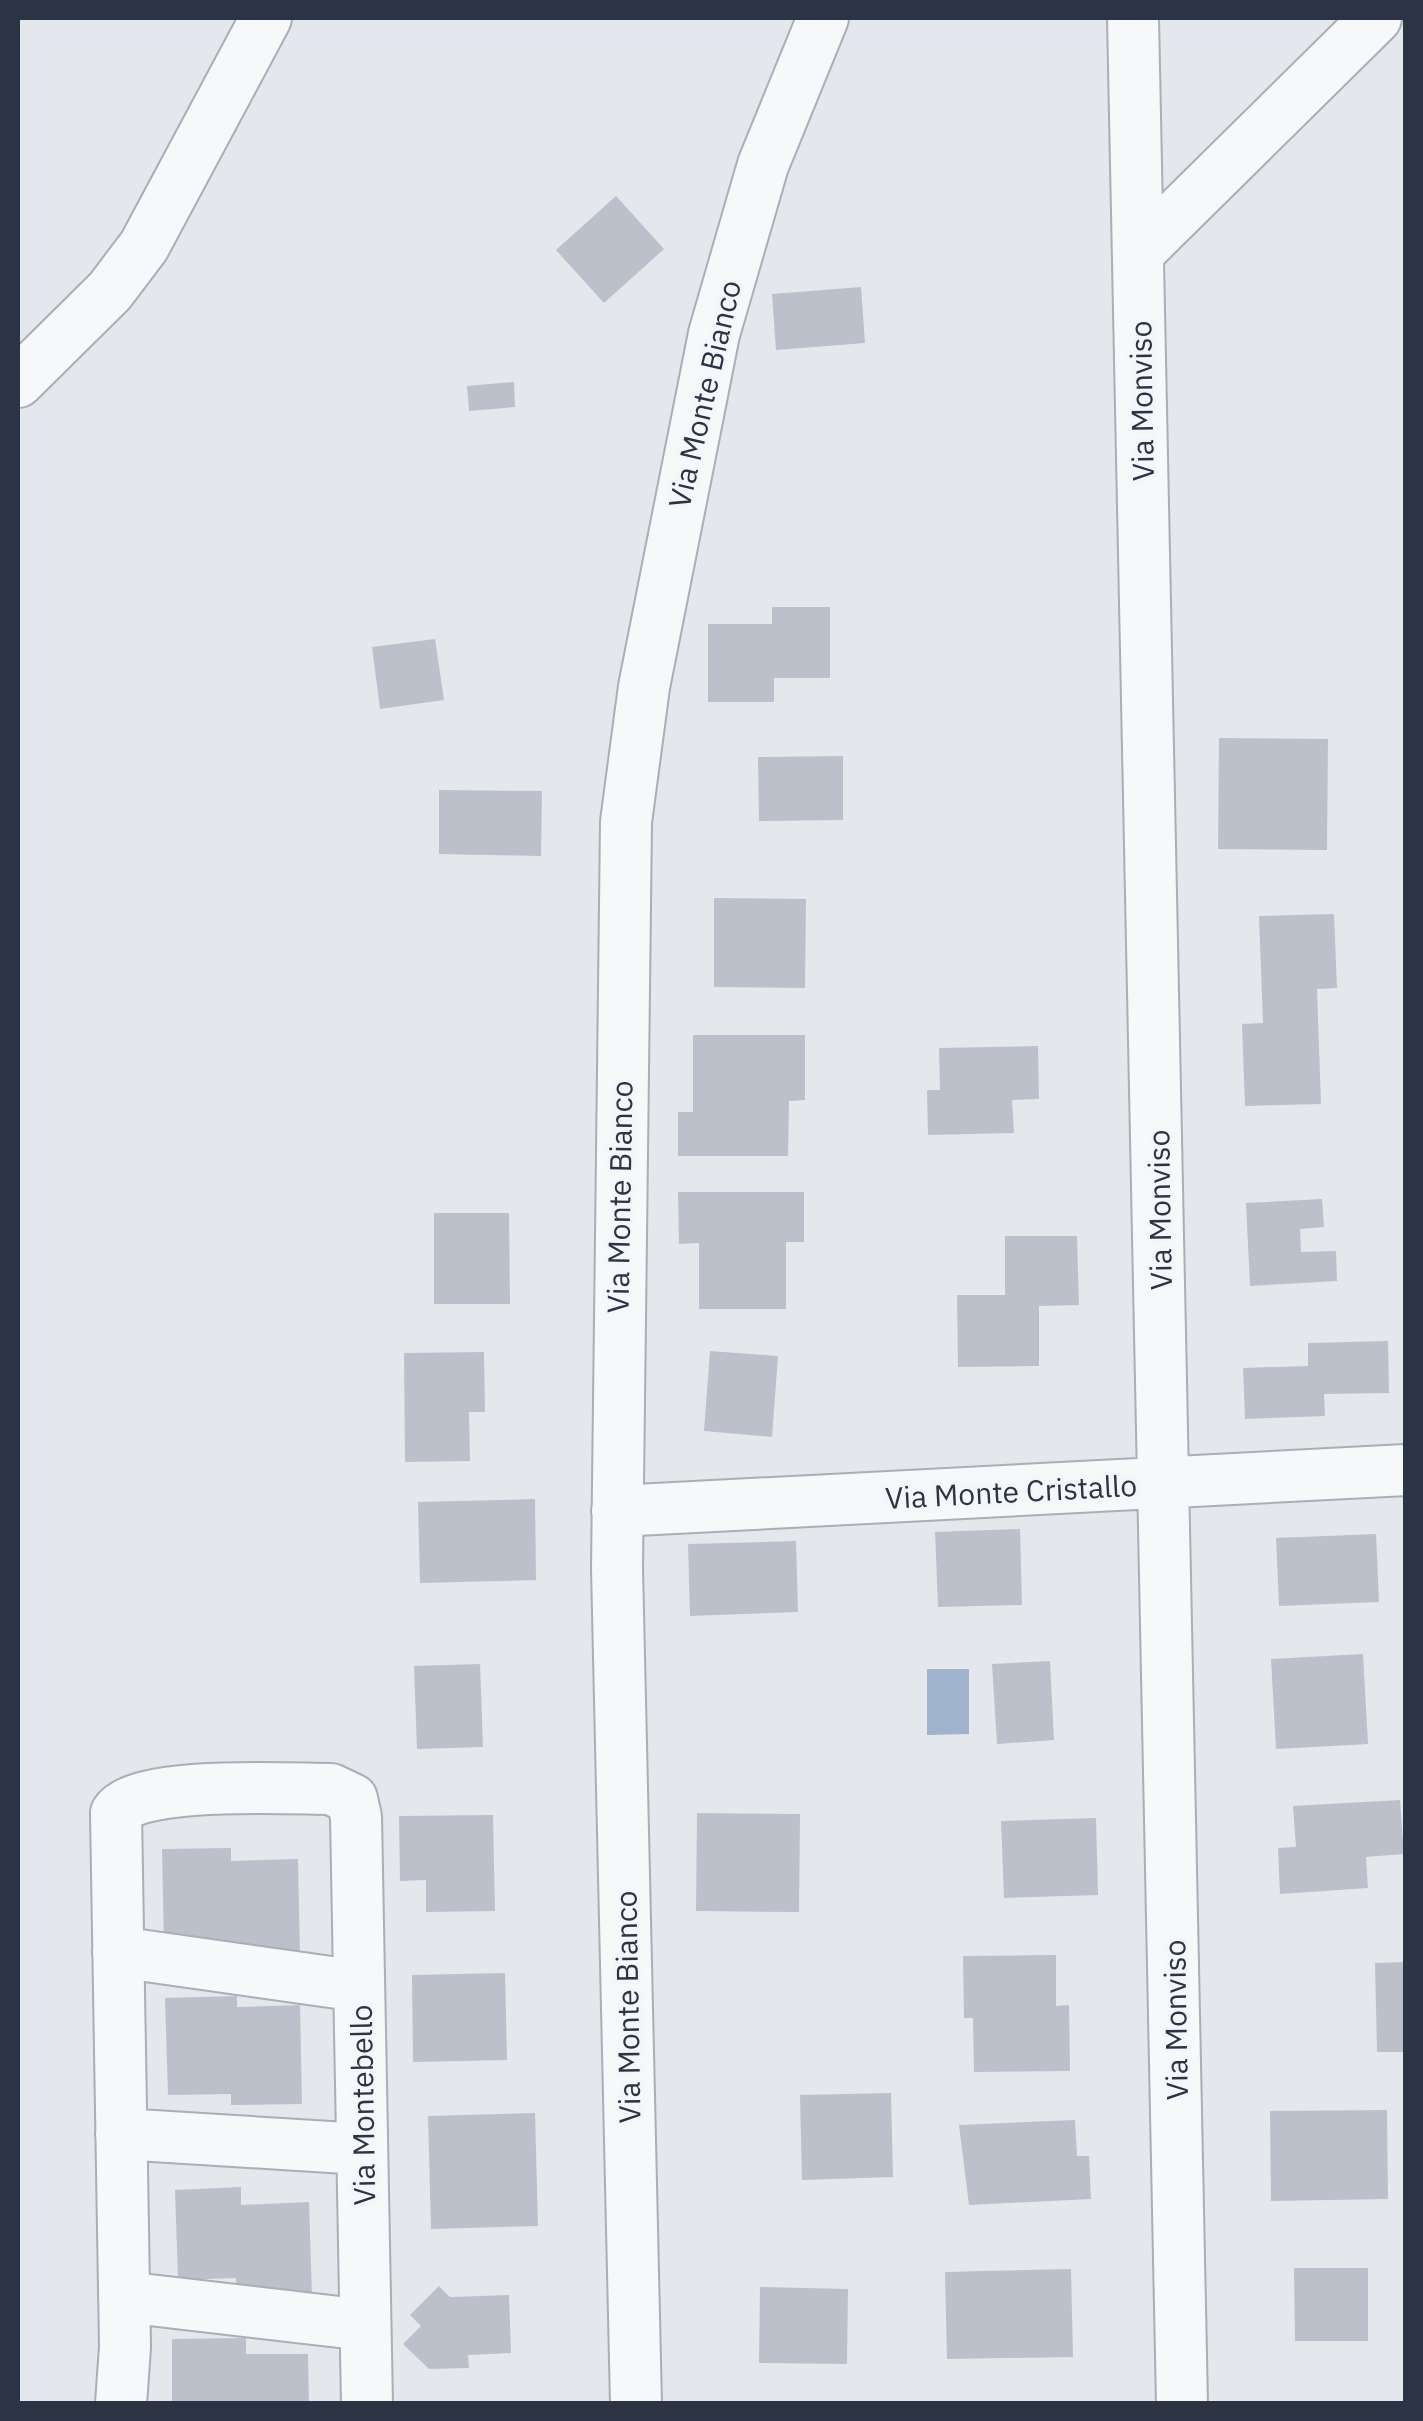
<svg xmlns="http://www.w3.org/2000/svg" width="1423" height="2421" font-family="'IBM Plex Sans',sans-serif">
<rect width="100%" height="100%" fill="#e4e7ec"/>
<!-- water -->
<path fill="#9fb4cc" d="M927,1669H969V1734L927,1735Z"/>
<!-- building -->
<path fill="#bbc0ca" d="M616,196L664,249L604,303L556,250Z
M861,287L865,343L776,350L772,294Z
M514,382L515,407L469,411L467,386Z
M772,607H830V678H774V702H708V624H772Z
M435,639L444,700L380,709L372,647Z
M1219,738L1328,739L1327,850L1218,849Z
M843,756V820L759,821L758,757Z
M439,790L542,791L541,856L439,854Z
M714,898L806,899L805,988L714,987Z
M1334,914L1337,988L1317,989L1321,1104L1245,1106L1242,1024L1263,1023L1259,916Z
M693,1035H805V1100L789,1101L788,1156H678V1112H693Z
M1038,1046L1039,1099L1012,1100L1014,1133L928,1135L927,1090H940L939,1048Z
M678,1192H804V1242H786V1309H699V1243L679,1244Z
M1322,1199L1324,1227L1300,1229L1301,1252L1336,1251L1337,1281L1250,1286L1246,1203Z
M434,1213H509L510,1304H434Z
M1005,1236H1077L1079,1305L1039,1306V1366L958,1367L957,1295H1005Z
M1388,1341L1389,1393L1324,1394L1325,1416L1245,1419L1243,1368L1308,1366V1343Z
M710,1351L778,1356L772,1437L704,1431Z
M484,1352L485,1412H469L470,1461L405,1462L404,1353Z
M535,1499L536,1580L420,1583L418,1502Z
M1020,1529L1022,1605L938,1607L935,1532Z
M1376,1534L1379,1602L1279,1606L1276,1538Z
M796,1541L798,1612L690,1616L688,1544Z
M1363,1654L1368,1744L1276,1749L1271,1659Z
M1050,1661L1054,1740L997,1744L992,1664Z
M480,1664L483,1747L417,1749L414,1666Z
M1400,1800L1404,1854L1366,1857L1368,1888L1280,1894L1278,1848L1296,1847L1293,1806Z
M697,1813L800,1814L799,1912L696,1911Z
M493,1815L495,1911L426,1912V1880L400,1881L399,1816Z
M1096,1818L1098,1895L1004,1898L1001,1821Z
M231,1848V1861L298,1859L300,1957L164,1945L162,1849Z
M1056,1955V2006L1069,2005L1070,2071L974,2072L973,2018H964L963,1956Z
M1406,1962V2052H1377L1375,1963Z
M505,1973L507,2060L413,2062L412,1975Z
M237,1996V2007L300,2005L302,2104L231,2105V2094L168,2095L165,1998Z
M891,2093L893,2177L802,2180L800,2095Z
M1387,2110L1388,2199L1271,2201L1270,2111Z
M535,2113L538,2226L431,2229L428,2116Z
M1075,2120L1077,2156H1089L1091,2199L969,2205L959,2125Z
M241,2187V2205L309,2202L312,2297L237,2299L236,2278L178,2280L175,2190Z
M1294,2268H1368V2341H1295Z
M1071,2269L1073,2357L947,2359L945,2272Z
M439,2286L450,2297L509,2295L511,2353L468,2355L469,2368L429,2369L403,2344L421,2326L410,2315Z
M760,2287L848,2289L847,2364L759,2363Z
M246,2338V2354H308L309,2404H172V2339Z"/>
<g fill="none" stroke-linecap="round" stroke-linejoin="round">
<!-- minor casing -->
<g stroke="#a9aeb7" stroke-width="54">
<path id="minor" d="M1133,18L1182,2404
M1138,253L1376,18
M18,382L110,291L144,246L266,18
M617,1511L1406,1470
M118,1952L359,1986
M121,2134L362,2149
M124,2297L365,2325
M121,2404L125,2347L116,1813C136,1780 290,1789 331,1789L352,1799L356,1817L367,2404
M636,2404L617,1568L626,822L644,687L714,334L763,165L823,18"/>
</g>
<!-- minor -->
<use href="#minor" stroke="#f7f8fa" stroke-width="50"/>
</g>
<g text-anchor="middle" dominant-baseline="central" stroke-width="8" stroke-linejoin="round" paint-order="stroke">
<!-- street labels -->
<g font-size="30" fill="#2b3445" stroke="#f4f6f9">
<text transform="translate(704 394) rotate(-77)">Via Monte Bianco</text>
<text transform="translate(1141 401) rotate(-91)">Via Monviso</text>
<text transform="translate(619 1197) rotate(-89)">Via Monte Bianco</text>
<text transform="translate(1159 1210) rotate(-91)">Via Monviso</text>
<text transform="translate(1011 1491) rotate(-3)">Via Monte Cristallo</text>
<text transform="translate(627 2007) rotate(-91)">Via Monte Bianco</text>
<text transform="translate(1175 2020) rotate(-91)">Via Monviso</text>
<text transform="translate(362 2105) rotate(-91)">Via Montebello</text>
</g>
</g>
<!-- border -->
<rect width="1423" height="2421" fill="none" stroke="#2b3445" stroke-width="40"/>
</svg>
